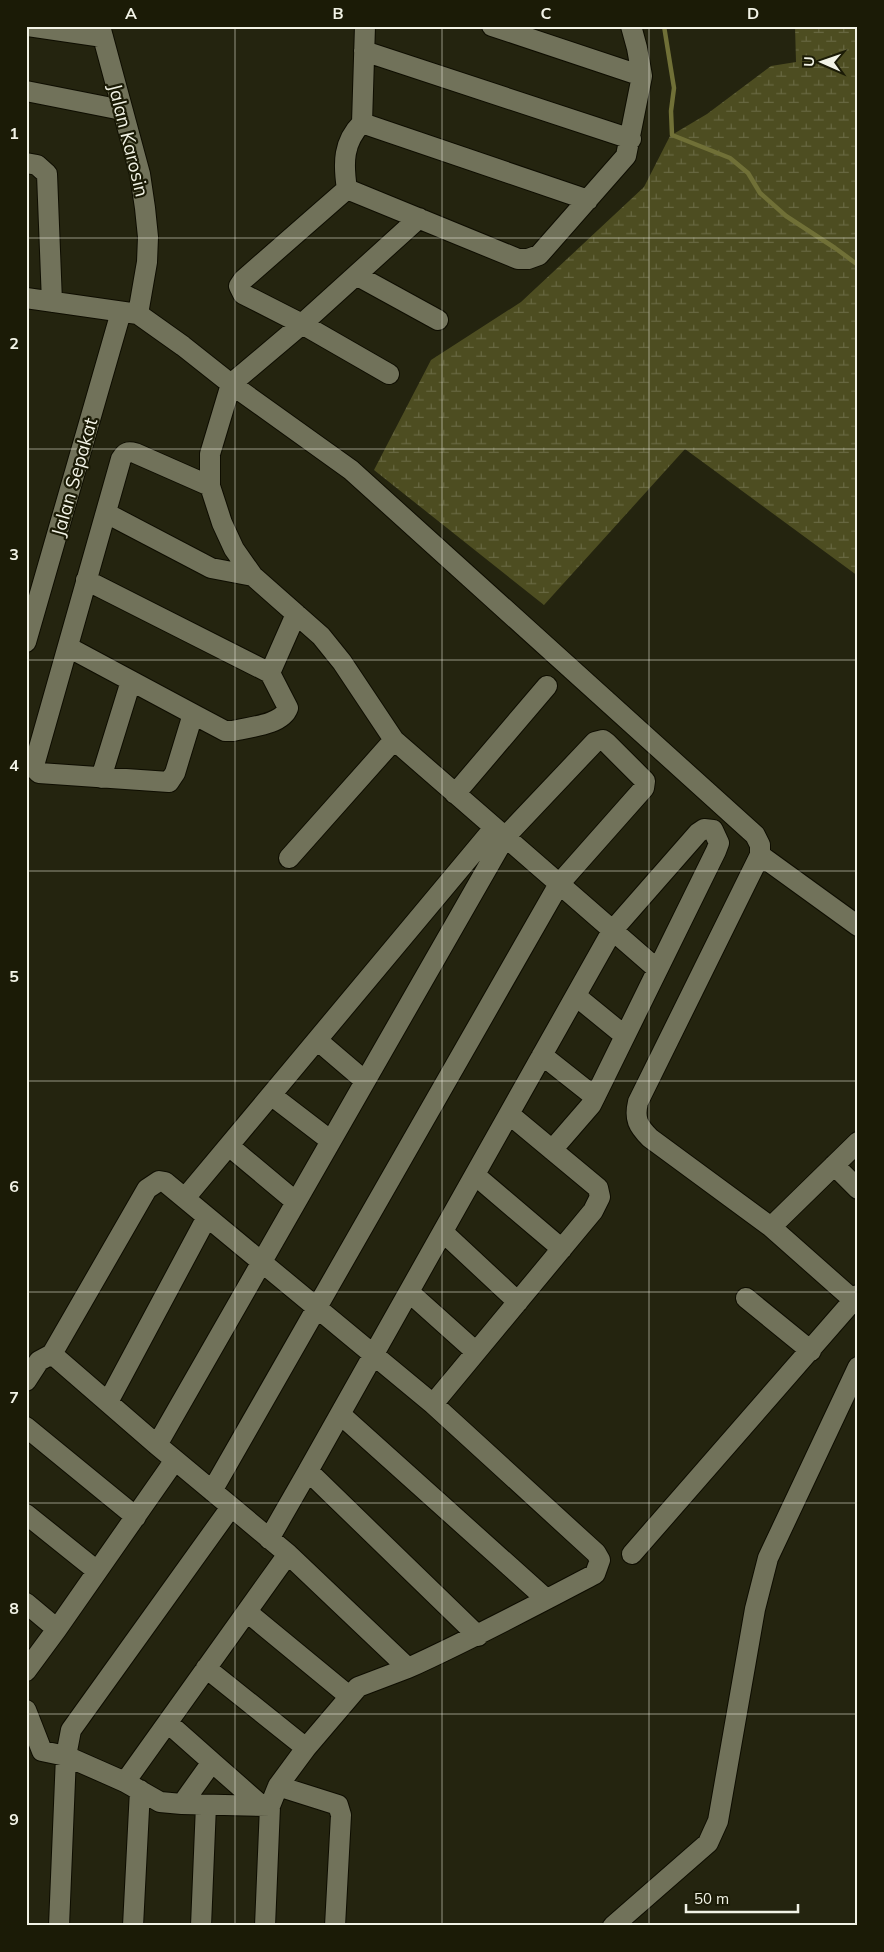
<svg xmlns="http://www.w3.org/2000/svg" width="884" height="1952" font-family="Mulish,sans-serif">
<defs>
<pattern id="wetland-marsh" width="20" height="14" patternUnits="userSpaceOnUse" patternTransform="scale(1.25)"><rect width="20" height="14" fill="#4d4d21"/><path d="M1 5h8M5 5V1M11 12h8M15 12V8" fill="none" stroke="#676741"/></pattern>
</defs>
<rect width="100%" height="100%" fill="#24240f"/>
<!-- wetland -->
<path fill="url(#wetland-marsh)" d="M795,26H858V576L685,449L544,605L374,470L431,360L521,302L644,187L670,136L707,114L771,66L796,62Z"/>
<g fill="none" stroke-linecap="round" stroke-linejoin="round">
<!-- stream -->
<path stroke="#707037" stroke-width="4.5" d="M664,26L674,88L671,111L672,135L730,158L748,173L760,193L786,216L835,248L858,265"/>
<!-- minor casing -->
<g stroke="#0e0d00" stroke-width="22">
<path id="minor" d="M28,26L103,37
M100,26L140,174L145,208L148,237L147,262L138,314
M492,26L642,76
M364,51L631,139
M26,91L122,110
M362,123L588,200
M26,163L37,165L47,174L52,302
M347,189L518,259H528L539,255L626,156L642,76L637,48L631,26
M347,189L243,280L239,286L243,294L302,324L389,374
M347,189C343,163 343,142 362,123L365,26
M419,218L302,324L231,384L210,454V486L222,523L234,549L253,576L321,636L342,662L394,740L657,969
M356,275L438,320
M26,298L138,314L183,346L231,384L351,470L755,835L760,845V855L638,1102C634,1119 638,1126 650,1138L771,1227L858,1304
M106,513L211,568L253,576
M86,580L270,673L288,708C282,725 249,727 233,731H225L193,714L175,773L169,782L39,773L35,769V762L121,459C125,452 128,451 135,453L210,486
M26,642L121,312
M68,647L193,714
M270,673L296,614
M101,778L131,681
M455,794L547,686
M760,855L858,926
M289,858L394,740
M576,996L625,1036
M317,1040L365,1081
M542,1055L595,1097
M271,1095L331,1141
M229,1146L296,1202
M834,1165L858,1189
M475,1175L562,1249
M159,1181L165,1182L433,1404L596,1553L600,1560L595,1574C534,1606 472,1639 408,1668L288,1554L157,1445L52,1354L147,1189Z
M185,1198L494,828
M771,1227L858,1142
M443,1232L518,1302
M409,1292L476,1352
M746,1298L811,1351
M26,1381L39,1361L52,1354
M108,1402L207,1217
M433,1404L593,1211L600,1197L598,1188L509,1114
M340,1414L545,1598
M26,1427L136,1517
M157,1445L505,837L595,742L603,740L607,743L645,781L644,788L559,884L212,1491
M308,1471L612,931L698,833L704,829L713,830L719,843L716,851L595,1097L591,1105L552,1150
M26,1514L97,1571
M269,1539L308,1471L478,1636
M632,1554L858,1295
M26,1603L57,1629L175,1460
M247,1612L349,1696
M206,1668L306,1748
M26,1671L57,1629
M26,1710L42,1751L66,1756L125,1782L288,1554
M212,1762L262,1806
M125,1782L160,1802L182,1804L212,1762L168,1723
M278,1786L306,1748L358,1687L408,1668
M182,1804L270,1806L265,1926
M270,1806L278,1786L338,1805L341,1815L335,1926
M59,1926L66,1756L71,1730L231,1507
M133,1926L140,1790
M201,1926L206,1805
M613,1926L708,1843L718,1821L755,1609L768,1558L858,1367"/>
</g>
<!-- minor -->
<use href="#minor" stroke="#71725a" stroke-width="20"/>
</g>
<!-- grid -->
<path fill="none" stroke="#f2f3e6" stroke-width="1" stroke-opacity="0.55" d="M235,26V1926M442,26V1926M649,26V1926M26,238H858M26,449H858M26,660H858M26,871H858M26,1081H858M26,1292H858M26,1503H858M26,1714H858"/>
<g text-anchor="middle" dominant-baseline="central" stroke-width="4.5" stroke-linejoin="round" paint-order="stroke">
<!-- street labels -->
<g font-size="19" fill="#f2f3e6" stroke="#1b1b06">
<text transform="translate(129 140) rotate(76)">Jalan Karosin</text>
<text transform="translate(74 477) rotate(-74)">Jalan Sepakat</text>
</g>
</g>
<!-- border -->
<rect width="884" height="1952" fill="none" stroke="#1b1b06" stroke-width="55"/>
<!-- north arrow -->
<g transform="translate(822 62) rotate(272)" stroke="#1b1b06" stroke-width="4" paint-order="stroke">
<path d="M0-4L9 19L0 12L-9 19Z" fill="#f2f3e6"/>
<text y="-8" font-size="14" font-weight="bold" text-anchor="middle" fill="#f2f3e6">U</text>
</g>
<!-- scale -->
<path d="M686 1904v8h112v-8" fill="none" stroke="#f2f3e6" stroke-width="2.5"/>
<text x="694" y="1904" font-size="15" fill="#f2f3e6" stroke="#1b1b06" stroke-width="4" paint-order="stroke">50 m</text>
<rect x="28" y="28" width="828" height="1896" fill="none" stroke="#f2f3e6" stroke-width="2"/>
<g font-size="16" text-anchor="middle" font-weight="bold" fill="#f2f3e6">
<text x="131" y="19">A</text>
<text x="338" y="19">B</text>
<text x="546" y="19">C</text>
<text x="753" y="19">D</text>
<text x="14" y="139">1</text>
<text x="14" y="349">2</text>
<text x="14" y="560">3</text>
<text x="14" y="771">4</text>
<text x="14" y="982">5</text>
<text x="14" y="1192">6</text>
<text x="14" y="1403">7</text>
<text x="14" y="1614">8</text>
<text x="14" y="1825">9</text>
</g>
</svg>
